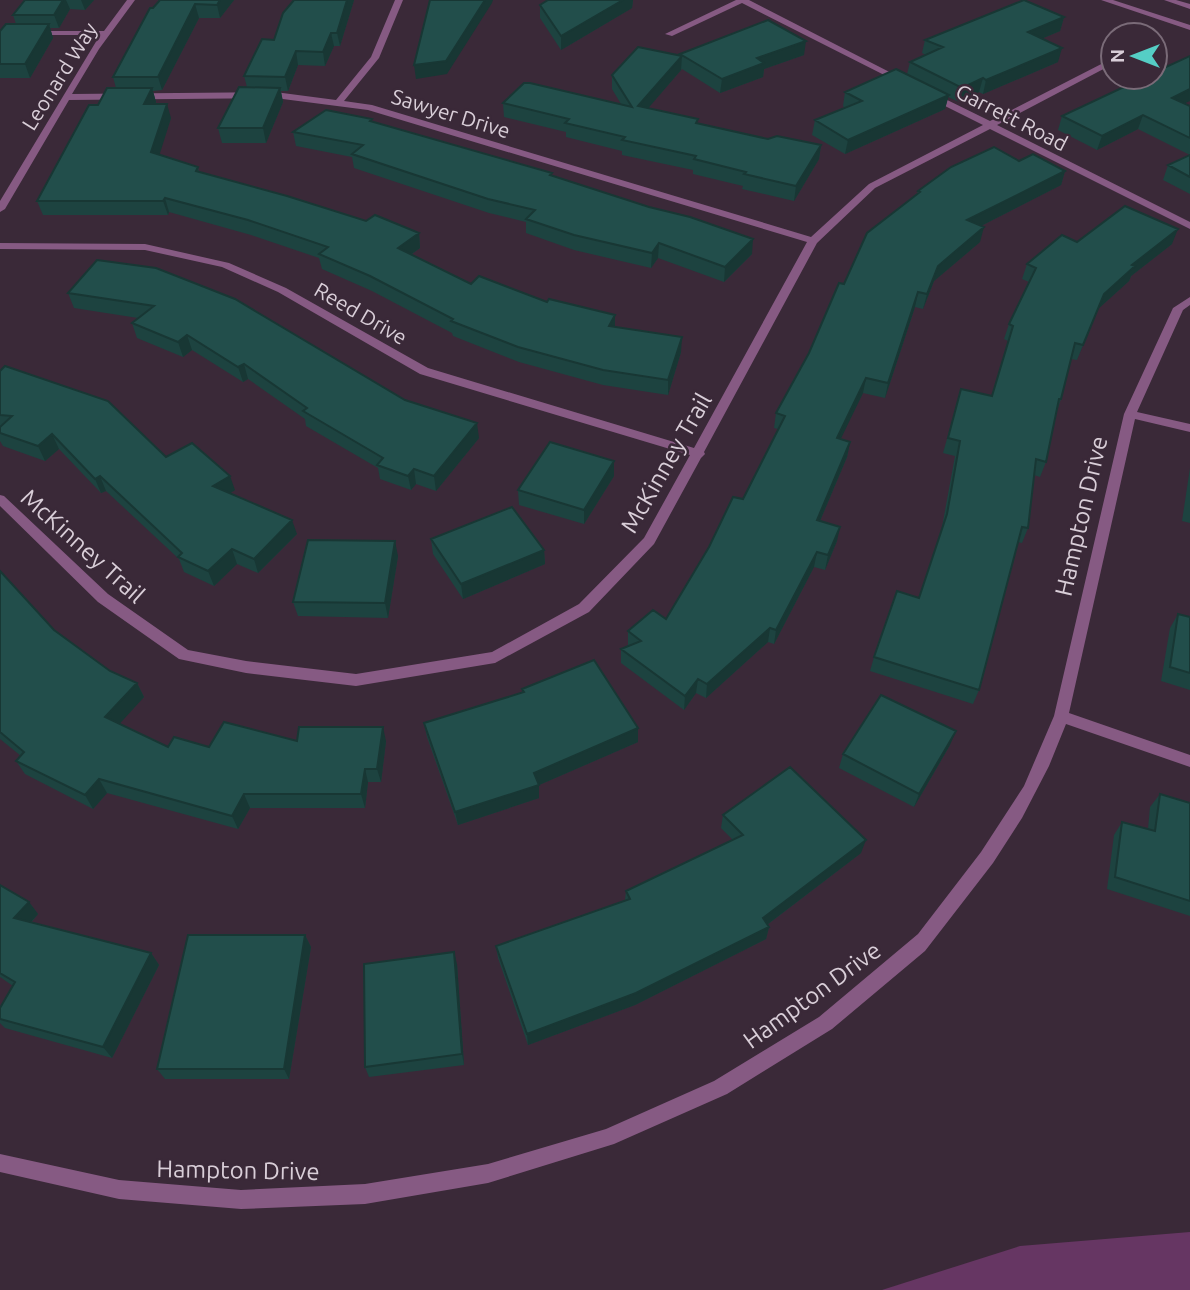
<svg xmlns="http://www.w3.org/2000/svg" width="1190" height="1290" font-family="Ubuntu,sans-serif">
<rect width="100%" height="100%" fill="#3a2938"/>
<!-- green -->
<path fill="#663663" d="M1190,1232V1290H882L1020,1246Z"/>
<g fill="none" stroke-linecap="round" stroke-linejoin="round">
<!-- minor -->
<path fill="#865a83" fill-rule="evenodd" d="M127,0H135L99,49L72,94L275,92L336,100L371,57L395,0H403L379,58L344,101L372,105L811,237L869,184L983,125L929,98V94H935L990,121L1113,58V64L997,125L1190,222V229L990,129L875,188L817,243L704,452L705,454L701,458L654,544L589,612L495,663L356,686L246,673L179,659L98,602L0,506V495L4,496L108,594L188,650L246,661L356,674L492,652L579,604L644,538L690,455L420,374L278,292L222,267L145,250L0,249V243L145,244L229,263L286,288L428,368L694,448L807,242L368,110L275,98L69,100L5,209L0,212V201L100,35H0V31H104Z
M736,0H749L909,82L902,84L742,3L672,36L665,34Z
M1190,297V305L1183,310L1137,412L1190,424V432L1135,419L1069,713L1190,755V767L1066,724L1049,766L1022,818L993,863L925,951L832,1029L727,1094L614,1144L488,1183L365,1204L241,1209L119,1199L0,1172V1154L119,1180L241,1190L365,1184L488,1164L606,1129L714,1081L819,1017L918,934L981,852L1024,786L1054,716L1124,414L1173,308Z"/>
<!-- tertiary -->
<path fill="#865a83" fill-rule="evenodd" d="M1101,0H1113L1190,25V30Z
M1164,0H1176L1190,4V9Z"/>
</g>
<!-- wall -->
<path fill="#1d4340" d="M25,0H94L85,10L70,9L59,28H50L53,38L30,78H0V31L16,24L13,15Z
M160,0H234L220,18H199L162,90L153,91L156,102L155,104L171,118L159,154L198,167L199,172L366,221L419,233L420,248L412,254L471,284L547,302L615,315V327L681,352L668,395L603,385L519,362L453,336L452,333L372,291L322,269L319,258L251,235L169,212L168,215H43L37,201L98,105L116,88L113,77L153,8Z
M354,0L340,46H334L325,66L298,65L288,91H281L283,102L266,143H222L218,128L247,87L244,76L274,40Z
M548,0H633L632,8L561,50L540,18V5Z
M1064,17L1060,31L1041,39L1058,62L983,94L979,92L959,102L948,97L945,109L845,154L812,135L815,120L845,108L843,106L845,92L907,74L910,62L926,55L922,53L925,40Z
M680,54L804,55L764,69L763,77L720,93L682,69L648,108L698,123L768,139L821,145L819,159L794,201L742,189L743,186L693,174V170L622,155V151L566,137V132L504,117L503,103L621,104L612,89V75L679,56Z
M1184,103L1190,106V194L1163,180L1168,165L1190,155L1138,129L1097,150L1058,130L1062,116Z
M372,119V122L552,176L752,254L724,282L658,258L651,268L574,250L526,233V222L489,213L354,168L352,157L296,146L293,132Z
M1019,161L1065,171L1061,185L981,226L980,242L934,281L923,309L915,307L885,398L863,393L840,439L850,442L847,457L820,521L837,541L825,570L814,567L774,644L768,642L706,698L696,693L684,710L621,663V649L628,645V631L666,619L743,499L778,429L774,428L776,413L809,353L844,284L917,194L918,191Z
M1077,242L1172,244L1131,276L1129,281L1098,309L1077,360L1071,359L1061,399L1056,414L1046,462L1040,477L1034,475L1028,528L1022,543L1018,542L979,690L973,704L870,671L874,657L919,598L942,527L955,456L943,453L961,389L992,396L1008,341L1004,339L1009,324L1029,282L1022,279L1027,264Z
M97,260L405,400L479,438L436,491L416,484L411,490L380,479L378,468L306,426L305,419L248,379L243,382L192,350L183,357L137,338L132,323L138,318L74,308L68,293Z
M0,371L166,457L235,490L230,493L297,534L258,573L237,564L214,586L184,572L179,559L106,491L101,493L59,449L45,461L3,446L0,441Z
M614,461V476L584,524L519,505L518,490Z
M1190,468V523L1182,521Z
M431,539L544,550L545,564L463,599L433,554Z
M398,556L388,618L298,616L293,602Z
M0,571L54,630L110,671L137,683L144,697L119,724L168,747H209L297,741H386L381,782H368L365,808H250L238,829L107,793L93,809L25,774L16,761L21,756L0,739Z
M1178,614L1190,617V690L1161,681L1170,628Z
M522,689L638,728V742L539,785V798L458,825L427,737L424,723L522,693Z
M950,745L914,807L839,768L843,754Z
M1160,794L1190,803V916L1107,889L1114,835L1122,822L1148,829L1150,807Z
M723,815L861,853L767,925L769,927L766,939L635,1005L528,1045L498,958L496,946L625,900L626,891L733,840L721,828Z
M0,885L29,902L38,914L31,923L151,953L159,965L112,1058L5,1028L0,1023V1008L13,986L0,977Z
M305,935L311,947L289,1079H165L157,1069Z
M457,964L464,1065L369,1077L365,1067Z"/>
<!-- shaded-wall -->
<path fill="#183734" d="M63,0H66L70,9L59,28L54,15Z
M81,0H94L85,10Z
M220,0H234L220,18L217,5Z
M347,0H354L340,46L337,33Z
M485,0H493L492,3L447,74L416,79L414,65Z
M623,0H633L632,8L561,50V36Z
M195,4L199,18L162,90L158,77Z
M1064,17L1060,31L1024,46L1028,32Z
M49,24L53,38L30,78L25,64Z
M331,33L334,46L325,66L323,52Z
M806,41L804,55L764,69L763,77L720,93L722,79L757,58Z
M1062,48L1058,62L983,94L986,80Z
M296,51L298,65L288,91L285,77Z
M682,56L681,70L638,120V106Z
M983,78L979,92L959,102L962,88Z
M152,88L156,102L149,118L144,104Z
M280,88L283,102L266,143L263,128Z
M1190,89V101L1166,112L1172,98Z
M949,95L945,109L845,154L848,140Z
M167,104L171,118L156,166L151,152Z
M1143,115L1138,129L1097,150L1102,136Z
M821,145L819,159L794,201L796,186Z
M1065,171L1061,185L963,235L967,220Z
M165,198L169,212L168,215L163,201Z
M984,227L980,242L934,281L923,309L927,294L938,266Z
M1178,229L1172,244L1131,276L1129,281L1098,309L1077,360L1104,294L1132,265Z
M419,233L420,248L400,262L398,248Z
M753,239L752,254L724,282L725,267Z
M659,243L658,258L651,268L652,253Z
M918,292L915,307L885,398L888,383Z
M615,315V330L609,326Z
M187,335L192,350L183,357L178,342Z
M682,337L681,352L668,395V380Z
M244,364L248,379L243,382L238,367Z
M866,378L863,393L834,453L837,438Z
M477,423L479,438L436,491L434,476Z
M52,434L59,449L45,461L38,446Z
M850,442L847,457L814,535L817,520Z
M614,461V476L584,524V510Z
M414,469L416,484L411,490L408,476Z
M100,476L106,491L101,493L95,479Z
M230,476L235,490L218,501L213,486Z
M292,520L297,534L258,573L254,559Z
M840,527L837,541L825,570L828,555Z
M395,541L398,556L388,618L385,603Z
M232,549L237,564L214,586L208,571Z
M544,550L545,564L463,599L461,584Z
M817,552L814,567L774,644L776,630Z
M770,628L768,642L706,698L707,684Z
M698,679L696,693L684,710L685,696Z
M137,683L144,697L113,731L105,717Z
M383,727L386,741L381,782L377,769Z
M638,728V742L539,785V798L458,825L455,812L534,773Z
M956,731L950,745L914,807L919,794Z
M365,769L368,782L365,808L361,794Z
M99,779L107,793L93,809L85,795Z
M244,794L250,808L238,829L232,816Z
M866,840L861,853L760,930L763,918Z
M29,902L38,914L24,930L14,918Z
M769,927L766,939L635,1005L528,1045L527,1034Z
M305,935L311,947L289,1079L284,1069Z
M454,952L457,964L464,1065L462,1054Z
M151,953L159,965L112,1058L103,1047Z"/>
<!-- building -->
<path fill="#224e4b" stroke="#183734" stroke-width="2" d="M25,0H63L54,15H13Z
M160,0H220L217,5L195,4L158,77H113L150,8H153Z
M294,0H347L337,33H331L323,52L296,51L285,77L244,76L262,39L274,40L283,13Z
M430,0H485L446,61L414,65Z
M548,0H623L561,36L540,5Z
M1024,0L1064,17L1028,32L1062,48L986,80L983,78L962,88L910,62L943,47L925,40Z
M768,20L806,41L757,58L764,63L722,79L680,54Z
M6,24H49L25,64H0V31Z
M638,47L682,56L638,106L698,119L696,123L768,139L777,136L821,145L796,186L744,174L746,172L694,159L696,156L622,140L625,137L565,123L569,119L503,103L524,83H530L632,107L612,75Z
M1190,56V89L1172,98L1190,106V138L1143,115L1102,136L1062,116L1145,77H1155V72Z
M896,69L949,95L848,140L815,120L862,101L845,92Z
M239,87L280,88L263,128H218Z
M107,88H152L144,104H167L151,152L198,167L196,171L287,196L366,221L375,215L419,233L398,248L471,284L479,276L547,302L549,299L615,315L609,326L682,337L668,380L603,370L518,347L451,321L453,319L370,276L319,254L328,247L248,220L165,198L163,201H37L89,105H98Z
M326,110L372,119L370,121L552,173L550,175L649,207L690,217L753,239L725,267L659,243L652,253L574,235L526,219L535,210L488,199L352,154L363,145L293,132Z
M994,147L1019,161L1033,154L1065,171L967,220L984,227L938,266L927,294L918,292L888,383L866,378L837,438L850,442L817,520L840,527L828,555L817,552L776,630L770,628L707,684L698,679L685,696L621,649L641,641L628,631L653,610L666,619L709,547L733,497L743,499L785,416L776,413L809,353L839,283L844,284L867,233L920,192L918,191L951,167Z
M1190,155V177L1168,165Z
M1125,206L1178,229L1132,265L1135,266L1104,294L1083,345L1075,343L1061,399H1059L1046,462L1036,459L1028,528L1022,527L979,690L874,657L897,591L919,598L947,514L960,441L948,438L961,389L992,396L1013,326L1009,324L1036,268L1027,264L1062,235L1077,242Z
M97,260L156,268L235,299L405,400L477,423L434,476L414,469L408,476L377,465L383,458L303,411L307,408L244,364L238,367L187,335L178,342L132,323L154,306L68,293Z
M5,366L108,401L166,457L192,443L230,476L213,486L292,520L254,559L232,549L208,571L178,557L182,553L100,476L95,479L52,434L38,446L0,433V427L12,416L0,415V371Z
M550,442L614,461L584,510L518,490Z
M512,507L544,550L461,584L431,539Z
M308,540L395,541L385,603L293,602Z
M0,571L54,630L110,671L137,683L105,717L168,747L174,737L209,747L224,722L297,741L299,727H383L377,769H365L361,794H244L232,816L99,779L85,795L16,761L24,752L0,732Z
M1178,614L1190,617V673L1170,667Z
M594,660L638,728L534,773L539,785L455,812L424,723L524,692L522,689Z
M881,695L956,731L919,794L843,754Z
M790,767L866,840L763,918L769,927L636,993L527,1034L496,946L630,899L626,891L743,835L723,815Z
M1160,794L1190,803V901L1115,877L1122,822L1155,831Z
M0,885L29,902L14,918L151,953L103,1047L0,1019V1008L15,982L0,973Z
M188,935H305L284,1069H157Z
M454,952L462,1054L365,1067L364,964Z"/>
<g text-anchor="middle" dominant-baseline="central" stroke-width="5" stroke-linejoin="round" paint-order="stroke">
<!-- far-street labels -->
<g font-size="21" fill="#d9ced8" stroke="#3a2938">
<text transform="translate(59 76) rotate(-58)">Leonard Way</text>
<text transform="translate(451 113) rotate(17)">Sawyer Drive</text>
<text transform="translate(1012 117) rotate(27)">Garrett Road</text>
<text transform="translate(361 313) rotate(30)">Reed Drive</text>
</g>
<!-- street labels -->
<g font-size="24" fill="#d9ced8" stroke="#3a2938">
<text transform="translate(666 463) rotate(-60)">McKinney Trail</text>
<text transform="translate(1081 516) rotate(-77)">Hampton Drive</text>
<text transform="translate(83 546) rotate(42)">McKinney Trail</text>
<text transform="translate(812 995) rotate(-36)">Hampton Drive</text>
<text transform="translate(238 1170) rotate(1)">Hampton Drive</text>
</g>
</g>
<!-- north arrow -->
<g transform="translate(1134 56) rotate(270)"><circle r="33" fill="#3a2938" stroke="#7a6b78" stroke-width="2"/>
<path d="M0-5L12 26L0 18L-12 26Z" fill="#55cec5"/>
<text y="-10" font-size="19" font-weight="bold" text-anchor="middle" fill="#d9ced8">N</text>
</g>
</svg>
